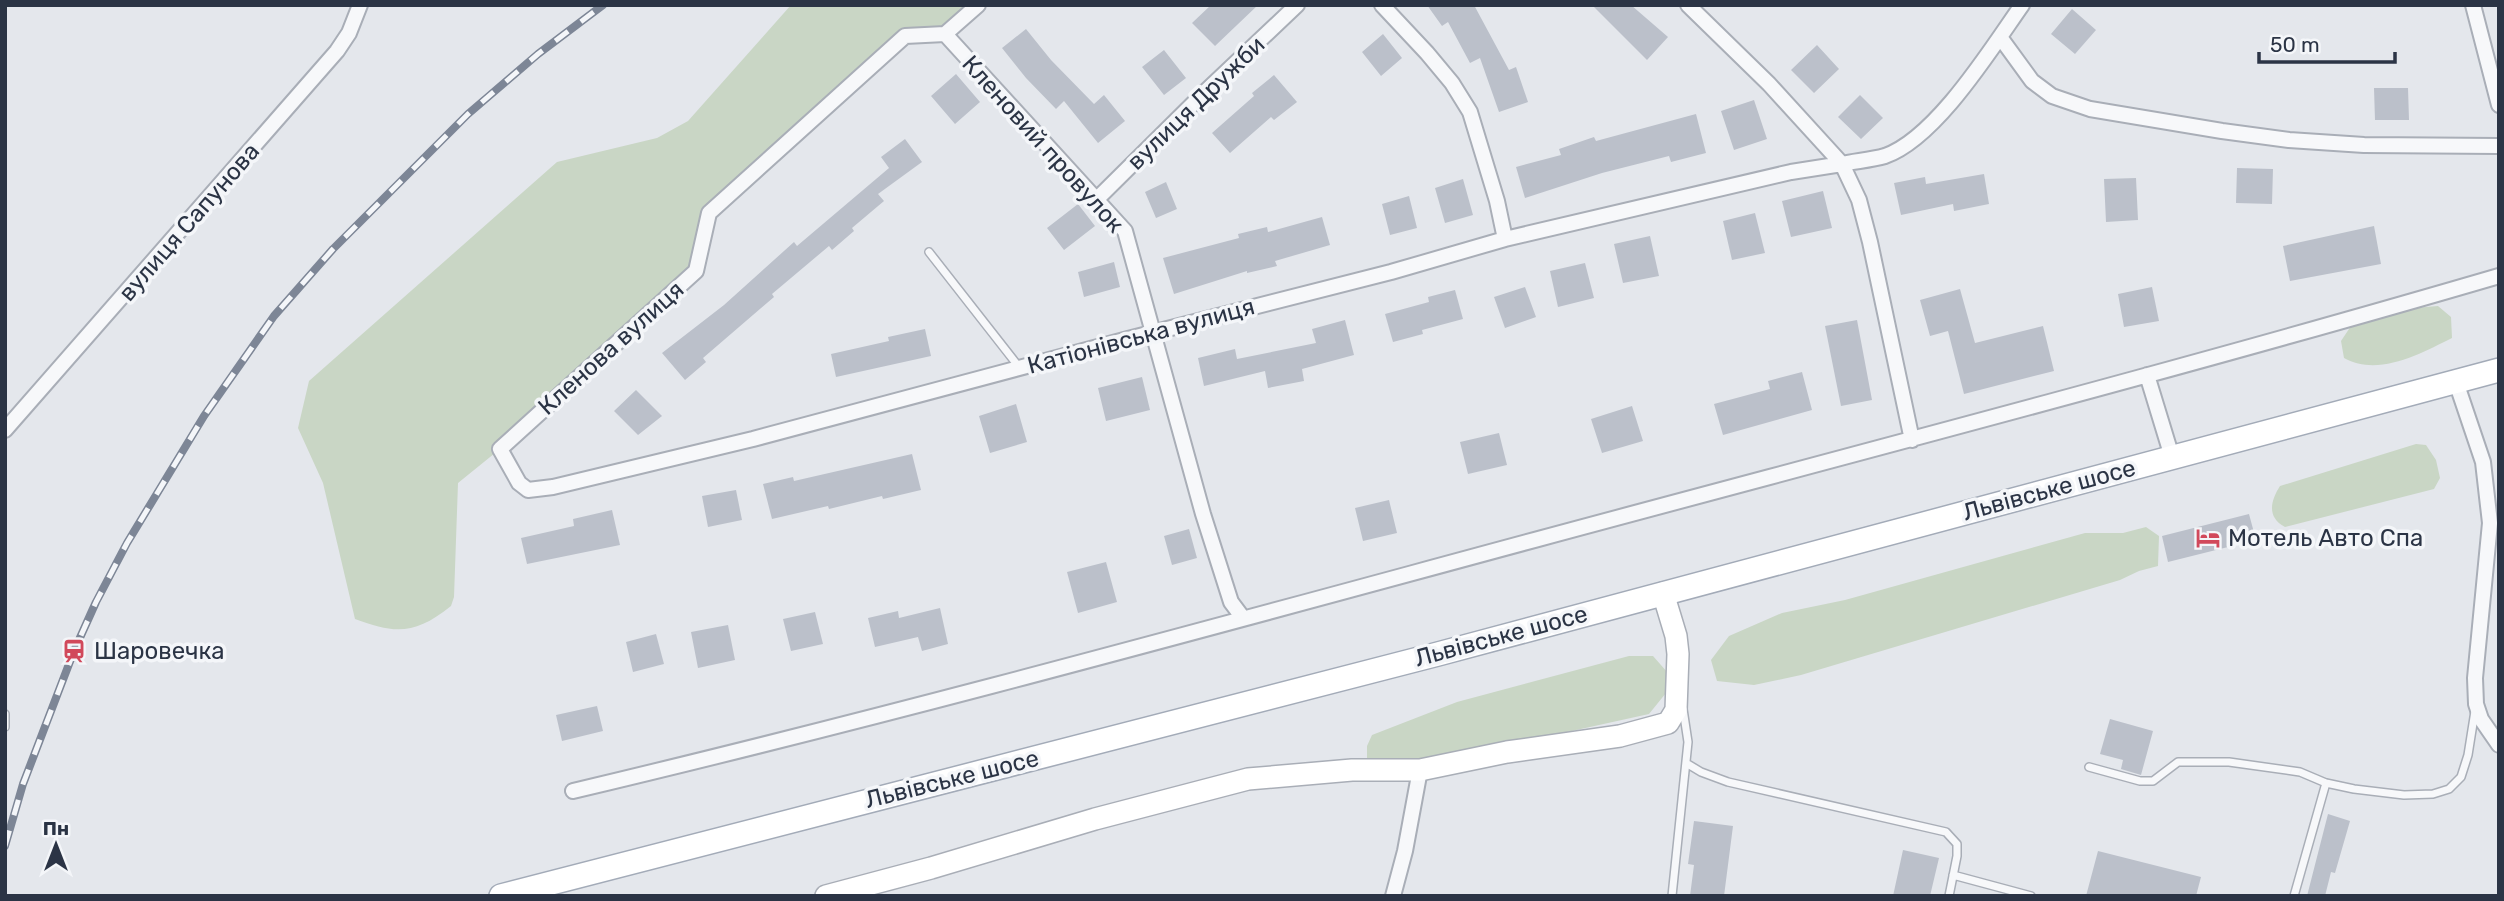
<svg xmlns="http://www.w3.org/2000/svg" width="2504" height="901" font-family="Rubik,sans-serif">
<rect width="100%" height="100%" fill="#e4e7ec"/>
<!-- green -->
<path fill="#c9d6c5" d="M791,5H978L945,34L905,36L709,213L696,271L500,449L458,483L454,597L451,606C415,635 395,634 355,619L323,483L298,428L309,381L557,162L657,138L688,121Z
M2438,306L2451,317L2452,338C2420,354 2378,377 2344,358L2341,341L2351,326L2402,309Z
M2416,444L2426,445L2436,460L2440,478L2434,489L2285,527C2266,517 2271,500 2280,486Z
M2146,527L2159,536L2158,566L2139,571L2120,580L1801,675L1754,685L1717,681L1711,660L1729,636L1782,613L1845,600L2085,533H2123Z
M1629,656H1653L1668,673L1666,693L1649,714L1418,765L1367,762V746L1372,735L1457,702Z"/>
<!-- building -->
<path fill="#bbc0ca" d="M1211,5H1258L1215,46L1192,23Z
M1427,5H1474L1509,70L1516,67L1528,102L1499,112L1480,58L1470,63L1448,22L1442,26Z
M1592,5H1631L1668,37L1647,60Z
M2072,9L2096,30L2075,54L2051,34Z
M1026,29L1051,60L1094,104L1104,95L1125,121L1098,143L1064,101L1056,109L1026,78L1002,48Z
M1383,34L1402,58L1381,76L1362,52Z
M1817,45L1839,69L1814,93L1791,70Z
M1164,50L1186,78L1164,95L1142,67Z
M956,74L980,102L955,124L931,96Z
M1274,75L1297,102L1274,120L1271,117L1230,153L1212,133L1254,96L1252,93Z
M2374,88H2408L2409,120H2375Z
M1860,95L1883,118L1861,139L1838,117Z
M1754,100L1767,139L1734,150L1721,111Z
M1696,114L1706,153L1671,162L1669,156L1602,173L1525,198L1516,167L1561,155L1559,149L1594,137L1596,141Z
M905,139L922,162L878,194L884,201L852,228L854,231L832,250L829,246L772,294L774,297L703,358L706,362L685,380L662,353L724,305L794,242L797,246L889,168L881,157Z
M2237,168L2273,169L2272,204L2236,203Z
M1984,174L1989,204L1954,211L1953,204L1901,215L1894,183L1925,177L1926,184Z
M2136,178L2138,220L2106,222L2104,179Z
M1463,179L1473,215L1445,223L1435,188Z
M1166,182L1177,209L1156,218L1145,192Z
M1823,191L1832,228L1791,237L1782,201Z
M1409,196L1417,228L1390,235L1382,204Z
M1078,204L1095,226L1064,250L1047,228Z
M1755,213L1765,253L1732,260L1723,221Z
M1322,217L1330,245L1275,261L1277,266L1247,273V271L1174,294L1163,258L1239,238L1238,234L1267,227L1268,232Z
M2374,226L2381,264L2290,281L2283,246Z
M1650,236L1659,276L1623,283L1614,244Z
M1114,262L1120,287L1084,297L1078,272Z
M1585,263L1594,298L1558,307L1550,271Z
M1525,287L1536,317L1505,328L1494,297Z
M2152,287L2159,321L2124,327L2118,294Z
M1960,289L1975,343L2043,326L2054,371L1964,394L1948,331L1930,336L1920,300Z
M1455,290L1463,319L1422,330L1423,334L1393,342L1385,314L1429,302L1428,297Z
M1345,320L1354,355L1302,369L1304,381L1268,388L1265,371L1204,386L1198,358L1235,349L1237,359L1316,343L1312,329Z
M1857,320L1872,400L1841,406L1825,326Z
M925,329L931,356L836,377L831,354L889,341L888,337Z
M1802,372L1812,410L1723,435L1714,404L1770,389L1768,381Z
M1142,377L1150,410L1106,421L1098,388Z
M636,390L662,416L638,435L614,411Z
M1016,404L1027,442L990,453L979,416Z
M1632,406L1643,441L1602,453L1591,419Z
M1499,433L1507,465L1468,474L1460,442Z
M912,454L921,490L883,499L882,496L829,509L828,506L772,519L763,484L793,477L794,481Z
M736,490L742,520L708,527L702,496Z
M1389,500L1397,533L1363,541L1355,508Z
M612,510L620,545L527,564L521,538L574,526L573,519Z
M2249,514L2256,540L2168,562L2162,536Z
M1189,529L1197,558L1172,565L1164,536Z
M1106,562L1117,602L1078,613L1067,572Z
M940,608L948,644L922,651L918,637L875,647L868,618L898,611L899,618Z
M815,612L823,644L791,651L783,619Z
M728,625L735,660L698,668L691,632Z
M656,634L664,664L633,672L626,642Z
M597,706L603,731L562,741L556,715Z
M2110,719L2153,731L2141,775L2121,769L2123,760L2100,754Z
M2328,814L2350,821L2335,873L2331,872L2325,896H2307Z
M1694,821L1733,826L1724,896H1690L1694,865L1688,864Z
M1903,850L1939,858L1930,896H1893Z
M2098,851L2201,877L2196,896H2086Z"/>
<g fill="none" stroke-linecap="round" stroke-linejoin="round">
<!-- lane casing -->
<g stroke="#a9aeb7" stroke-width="10">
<path id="lane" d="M929,252L1019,367
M5,714V727
M1686,763L1701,772L1728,782L1946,832L1957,844V856L1949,896
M2089,767L2140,781H2153L2178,762H2229L2300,772L2326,783L2354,789L2404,795L2433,794L2449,789L2461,777L2468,755L2475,711
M1953,875L2031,896
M1672,896L1688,742L1683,709
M2294,896L2326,783"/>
</g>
<!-- street casing -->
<g stroke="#a9aeb7" stroke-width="18">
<path id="street" d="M1382,5L1427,53L1452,83L1470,112L1497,201L1505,239
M1688,5L1769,84L1842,164C1856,161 1871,160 1885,156C1936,138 1991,49 2022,5
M2473,5L2499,105
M945,34L905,36L709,213L696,271L500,449L519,483L528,490L553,487L753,439L1128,339L1391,272L1505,239L1791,172L1842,164L1859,200L1870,242L1912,440
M945,34L1125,231L1203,514L1231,602L1243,618
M945,34L978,5
M2000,37L2032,81L2052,96L2090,109L2222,131L2289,140L2364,145L2499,146
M1095,201L1206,91L1297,5
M2147,375L2172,457
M2456,382L2483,462L2490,523L2475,678L2476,704L2481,719L2499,745
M5,430L337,51L349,33L360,5
M573,791C898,714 1220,625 1542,538C1861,452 2181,369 2499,276
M1393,896L1405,851L1420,770"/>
</g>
<!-- secondary casing -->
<g stroke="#a9aeb7" stroke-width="24">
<path id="secondary" d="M826,896L931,868L1095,819L1248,779L1352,770H1420L1507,752L1620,736L1668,723L1676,710L1678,654L1676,636L1663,593"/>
</g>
<!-- primary casing -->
<g stroke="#a3abb8" stroke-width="26">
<path id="primary" d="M501,896L1438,654L2499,370"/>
</g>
<!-- lane -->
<use href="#lane" stroke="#f7f8fa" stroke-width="7"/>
<!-- street -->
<use href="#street" stroke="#f7f8fa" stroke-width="14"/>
<!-- secondary -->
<use href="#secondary" stroke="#fff" stroke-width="21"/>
<!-- primary -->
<use href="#primary" stroke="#fff" stroke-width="23"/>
<!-- rail casing -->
<g stroke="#7d8696" stroke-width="8">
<path id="rail" d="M5,846L23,784L74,651L96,602L127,543L204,416L274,316L333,249L468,114L538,54L603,5"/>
</g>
<!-- rail -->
<use href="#rail" stroke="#f4f6f9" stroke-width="5" stroke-dasharray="16" stroke-linecap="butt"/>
</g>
<!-- icons -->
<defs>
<g id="hotel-bare" transform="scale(1.89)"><path d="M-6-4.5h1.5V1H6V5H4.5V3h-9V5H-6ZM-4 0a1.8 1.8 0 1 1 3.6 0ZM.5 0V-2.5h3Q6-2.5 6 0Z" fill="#d1495b" stroke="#f4f6f9" stroke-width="2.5" paint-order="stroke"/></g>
<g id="station-bare" transform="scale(1.89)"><path d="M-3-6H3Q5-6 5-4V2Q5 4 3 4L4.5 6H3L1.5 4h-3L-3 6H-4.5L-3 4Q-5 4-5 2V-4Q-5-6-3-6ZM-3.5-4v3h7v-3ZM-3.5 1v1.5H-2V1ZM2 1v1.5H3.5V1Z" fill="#d1495b" stroke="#f4f6f9" stroke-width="2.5" paint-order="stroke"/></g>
</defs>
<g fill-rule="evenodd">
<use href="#hotel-bare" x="2208" y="538"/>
<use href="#station-bare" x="74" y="651"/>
</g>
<g text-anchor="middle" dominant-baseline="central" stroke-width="7" stroke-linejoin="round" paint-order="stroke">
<!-- street labels -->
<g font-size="24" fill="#2b3445" stroke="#f4f6f9">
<text transform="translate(1196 103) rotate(-44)">вулиця Дружби</text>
<text transform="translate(1043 144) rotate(48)">Кленовий провулок</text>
<text transform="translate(189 222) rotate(-49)">вулиця Сапунова</text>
<text transform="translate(1141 336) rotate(-15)">Катіонівська вулиця</text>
<text transform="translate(611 348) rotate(-42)">Кленова вулиця</text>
<text transform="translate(2049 490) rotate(-15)">Львівське шосе</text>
<text transform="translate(1501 636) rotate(-15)">Львівське шосе</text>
<text transform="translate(952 779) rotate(-14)">Львівське шосе</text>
</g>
<!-- poi labels -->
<g font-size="24" fill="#2b3445" stroke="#f4f6f9" text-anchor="start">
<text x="2228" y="538">Мотель Авто Спа</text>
<text x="94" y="651">Шаровечка</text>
</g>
</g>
<!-- border -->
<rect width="2504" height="901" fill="none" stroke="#2b3445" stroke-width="14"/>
<!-- north arrow -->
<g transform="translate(56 845)" stroke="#f4f6f9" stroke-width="5" paint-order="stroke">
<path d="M0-5L12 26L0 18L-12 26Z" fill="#2b3445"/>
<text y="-10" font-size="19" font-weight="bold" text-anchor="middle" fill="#2b3445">Пн</text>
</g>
<!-- scale -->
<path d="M2259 52v10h136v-10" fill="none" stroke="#2b3445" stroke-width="3.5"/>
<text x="2270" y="52" font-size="21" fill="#2b3445" stroke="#f4f6f9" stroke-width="5" paint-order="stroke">50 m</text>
</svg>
